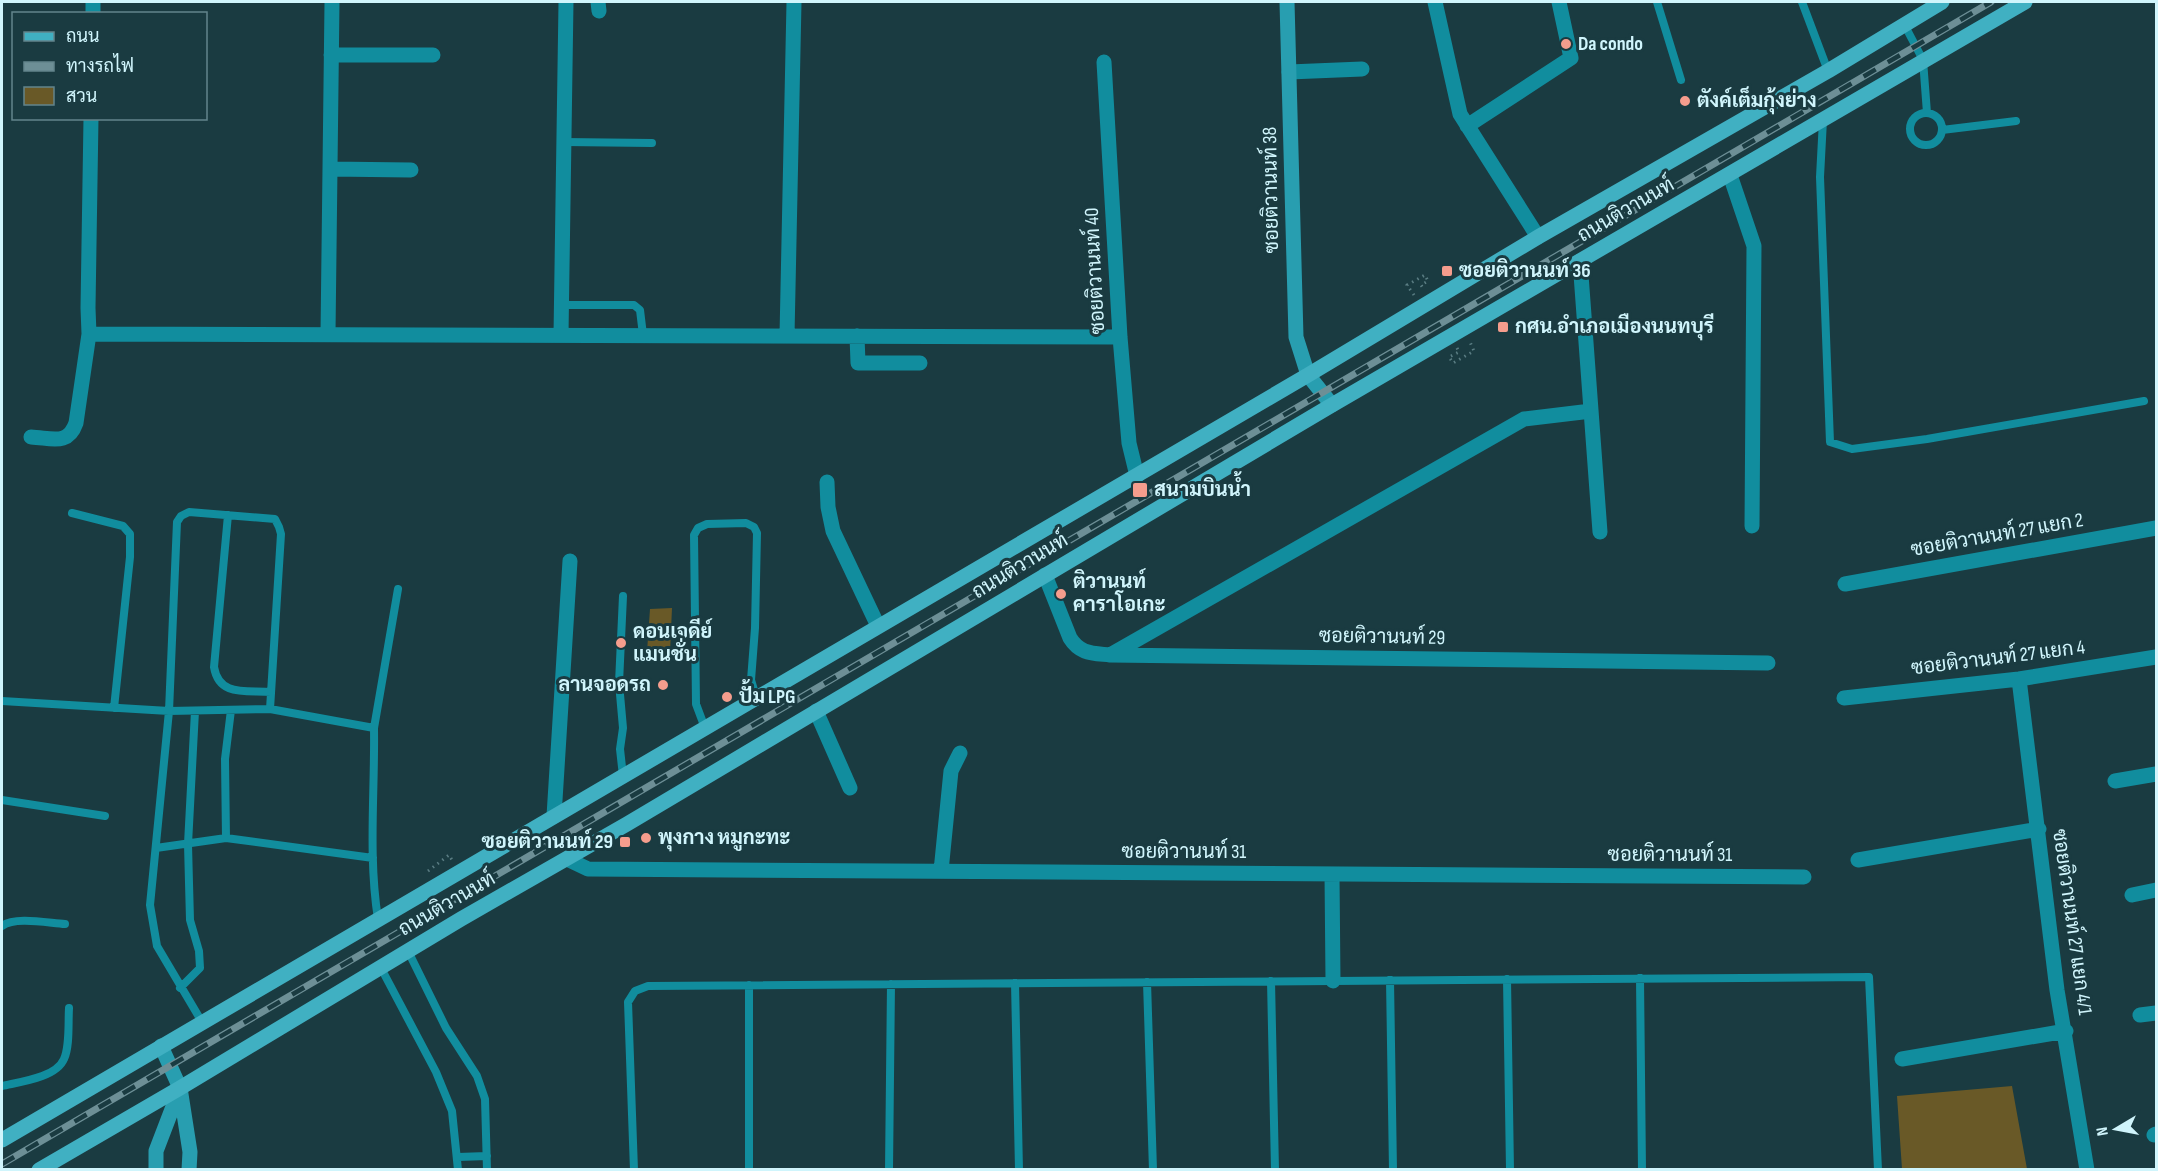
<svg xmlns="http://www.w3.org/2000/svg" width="2158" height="1171" font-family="'Sofia Sans Condensed',Sarabun,sans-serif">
<rect width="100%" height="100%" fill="#1a3b41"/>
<!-- green -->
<path fill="#695927" d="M672,608L670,653L647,652L650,609Z
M2012,1086L2027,1169H1902L1897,1096Z"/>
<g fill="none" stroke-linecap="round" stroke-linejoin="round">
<!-- path -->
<path stroke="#5a7d83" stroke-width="3" stroke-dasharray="1.5 4.5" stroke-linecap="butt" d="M1414,295L1407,285L1425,275L1428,281L1421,285L1423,288
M1457,348L1459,352L1449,357L1453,363L1474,351L1470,342
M428,871L449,855L452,860"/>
<!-- lane -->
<path stroke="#118d9e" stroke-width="8" d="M1657,2L1681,80
M1802,2L1828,71
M1904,24L1923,60L1927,113
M1910 129a16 16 0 1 1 32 0a16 16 0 1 1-32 0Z
M1823,120L1820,177L1830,442L1852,449L1927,439L2144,401
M1942,130L2016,121
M564,142L652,143
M561,305H634L640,310L643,335
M72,513L123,526L130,534V557L114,708
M228,515L214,667C219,697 246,690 271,692
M2,701L169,711L270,709L374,728C375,791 368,856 378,919
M231,710L225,759L226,838L373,858
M374,728L398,589
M705,728L696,704L694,535L698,528L707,524L746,523L754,527L757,533L755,628L751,680L756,697
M623,776L620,749L623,728L619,683L623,596
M2,800L105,816
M156,848L226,838
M2,926C15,916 48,923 65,924
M408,951L446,1028L477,1076L485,1099L487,1170
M381,968L436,1072L452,1111L458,1170
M1640,978L1642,1170
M1507,979L1510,1170
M1390,980L1393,1170
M1271,981L1275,1170
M1147,982L1153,1170
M1015,983L1019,1170
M749,985V1170
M180,988L200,968L199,951L190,920L189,883L188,844L195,711
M202,1022L157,946L150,905L169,711L177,522L181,516L189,512L275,519L279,527L281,534L270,709
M2,1086C19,1082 56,1078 64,1059C70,1046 68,1023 69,1008
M458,1157L487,1156
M634,1170L628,1002L635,991L648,986L1869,977L1878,1170
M889,1170L891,984"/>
<!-- street -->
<path stroke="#118d9e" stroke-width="15" d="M598,2L599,11
M1435,2L1460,114L1538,237
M93,14V2
M331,55H433
M1104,62L1120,337L1129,443L1137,476
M1289,72L1362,69
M1467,126L1571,58L1559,2
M330,169L411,170
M1730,175L1754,246L1752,526
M1580,261L1600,532
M89,334L1120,337
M328,334L332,2
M561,335L566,2
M787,336L794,2
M857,336L858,363H920
M31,437C52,438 68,446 76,423L89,334L88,308L91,118
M827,482L828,507L833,531L878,626
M1045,575L1070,638C1080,654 1092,653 1110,655L1768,663
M1845,584L2156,528
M1110,655L1524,419L1591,411
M2019,679L2057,990L2087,1170
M1844,698L2019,679L2156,657
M816,711L850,788
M2115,781L2156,774
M554,816L570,561
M567,859L588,869L1804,877
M1858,860L2039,829
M941,871L951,771L960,753
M1332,874L1333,981
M2132,895L2156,890
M2140,1015L2156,1013
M1902,1059L2066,1031
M2154,1135L2156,1134"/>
<!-- secondary -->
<path stroke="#289eb0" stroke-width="15" d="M1287,2L1296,337L1308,375L1332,405
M161,1046L180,1088L190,1152L189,1170
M156,1170V1151L179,1091"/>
<!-- primary -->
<path stroke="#40b0c2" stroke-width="15" d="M2,1140L1308,375L1538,237L1828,71L1942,2
M39,1170L180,1088L461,919L627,824L1332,405L2025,2"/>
<!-- rail casing -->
<g stroke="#6d8f96" stroke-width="7">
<path id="rail" d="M2,1164L1991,2"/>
</g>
<!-- rail -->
<use href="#rail" stroke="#1a3b41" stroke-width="4.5" stroke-dasharray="14" stroke-linecap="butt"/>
</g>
<!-- markers -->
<g fill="#f59d8d" stroke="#1a3b41" stroke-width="2">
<circle cx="1566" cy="44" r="6"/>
<circle cx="1685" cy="101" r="6"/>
<rect x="1441" y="265" width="12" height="12" rx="3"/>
<rect x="1497" y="321" width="12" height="12" rx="3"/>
<rect x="1132" y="482" width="16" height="16" rx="3"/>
<circle cx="1061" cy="594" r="6"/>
<circle cx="621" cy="643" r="6"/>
<circle cx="663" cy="685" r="6"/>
<circle cx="727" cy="697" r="6"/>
<circle cx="646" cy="838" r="6"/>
<rect x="619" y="836" width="12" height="12" rx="3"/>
</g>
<g text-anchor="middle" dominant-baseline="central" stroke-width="6" stroke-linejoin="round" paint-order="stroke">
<!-- poi labels -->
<g font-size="20" font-weight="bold" fill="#d0f5fc" stroke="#1a3b41" text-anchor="start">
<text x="1578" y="44">Da condo</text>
<text x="1697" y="101">ตังค์เต็มกุ้งย่าง</text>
<text x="1459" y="271">ซอยติวานนท์ 36</text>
<text x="1515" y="327">กศน.อำเภอเมืองนนทบุรี</text>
<text x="1154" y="490">สนามบินน้ำ</text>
<text x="1073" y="582">ติวานนท์<tspan x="1073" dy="23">คาราโอเกะ</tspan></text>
<text x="633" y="632">ดอนเจดีย์<tspan x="633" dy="23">แมนชั่น</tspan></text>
<text x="651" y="685" text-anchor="end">ลานจอดรถ</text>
<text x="739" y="697">ปั้ม LPG</text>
<text x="658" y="838">พุงกาง หมูกะทะ</text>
<text x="613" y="842" text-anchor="end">ซอยติวานนท์ 29</text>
</g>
<!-- street labels -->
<g font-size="20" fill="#d0f5fc" stroke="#1a3b41">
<text transform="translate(1271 190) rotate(-91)">ซอยติวานนท์ 38</text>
<text transform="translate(1626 210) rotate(-30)">ถนนติวานนท์</text>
<text transform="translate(1095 271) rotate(-93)">ซอยติวานนท์ 40</text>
<text transform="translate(1997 535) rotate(-10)">ซอยติวานนท์ 27 แยก 2</text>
<text transform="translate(1020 566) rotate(-31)">ถนนติวานนท์</text>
<text transform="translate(1382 637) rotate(1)">ซอยติวานนท์ 29</text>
<text transform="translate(1998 658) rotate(-7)">ซอยติวานนท์ 27 แยก 4</text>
<text x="1184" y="852">ซอยติวานนท์ 31</text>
<text x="1670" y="855">ซอยติวานนท์ 31</text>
<text transform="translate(447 904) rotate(-30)">ถนนติวานนท์</text>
<text transform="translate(2072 922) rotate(82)">ซอยติวานนท์ 27 แยก 4/1</text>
</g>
</g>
<!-- border -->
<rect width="2158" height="1171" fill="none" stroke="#d0f5fc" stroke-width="6"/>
<!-- legend -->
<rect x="12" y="12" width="195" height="108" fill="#1a3b41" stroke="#63858c" stroke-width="1.5"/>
<rect x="24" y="32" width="30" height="9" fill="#40b0c2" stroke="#63858c" stroke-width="1.5"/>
<text x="66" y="42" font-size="18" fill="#d0f5fc">ถนน</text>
<rect x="24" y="62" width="30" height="9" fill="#6d8f96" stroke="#63858c" stroke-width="1.5"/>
<text x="66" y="72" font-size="18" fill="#d0f5fc">ทางรถไฟ</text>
<rect x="24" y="87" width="30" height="18" fill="#695927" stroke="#63858c" stroke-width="1.5"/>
<text x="66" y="102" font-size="18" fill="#d0f5fc">สวน</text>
<!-- north arrow -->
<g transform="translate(2116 1129) rotate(260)" stroke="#1a3b41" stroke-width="4.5" paint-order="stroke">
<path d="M0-4.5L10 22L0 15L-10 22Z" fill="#d0f5fc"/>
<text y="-9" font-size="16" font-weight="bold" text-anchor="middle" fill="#d0f5fc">N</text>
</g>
</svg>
